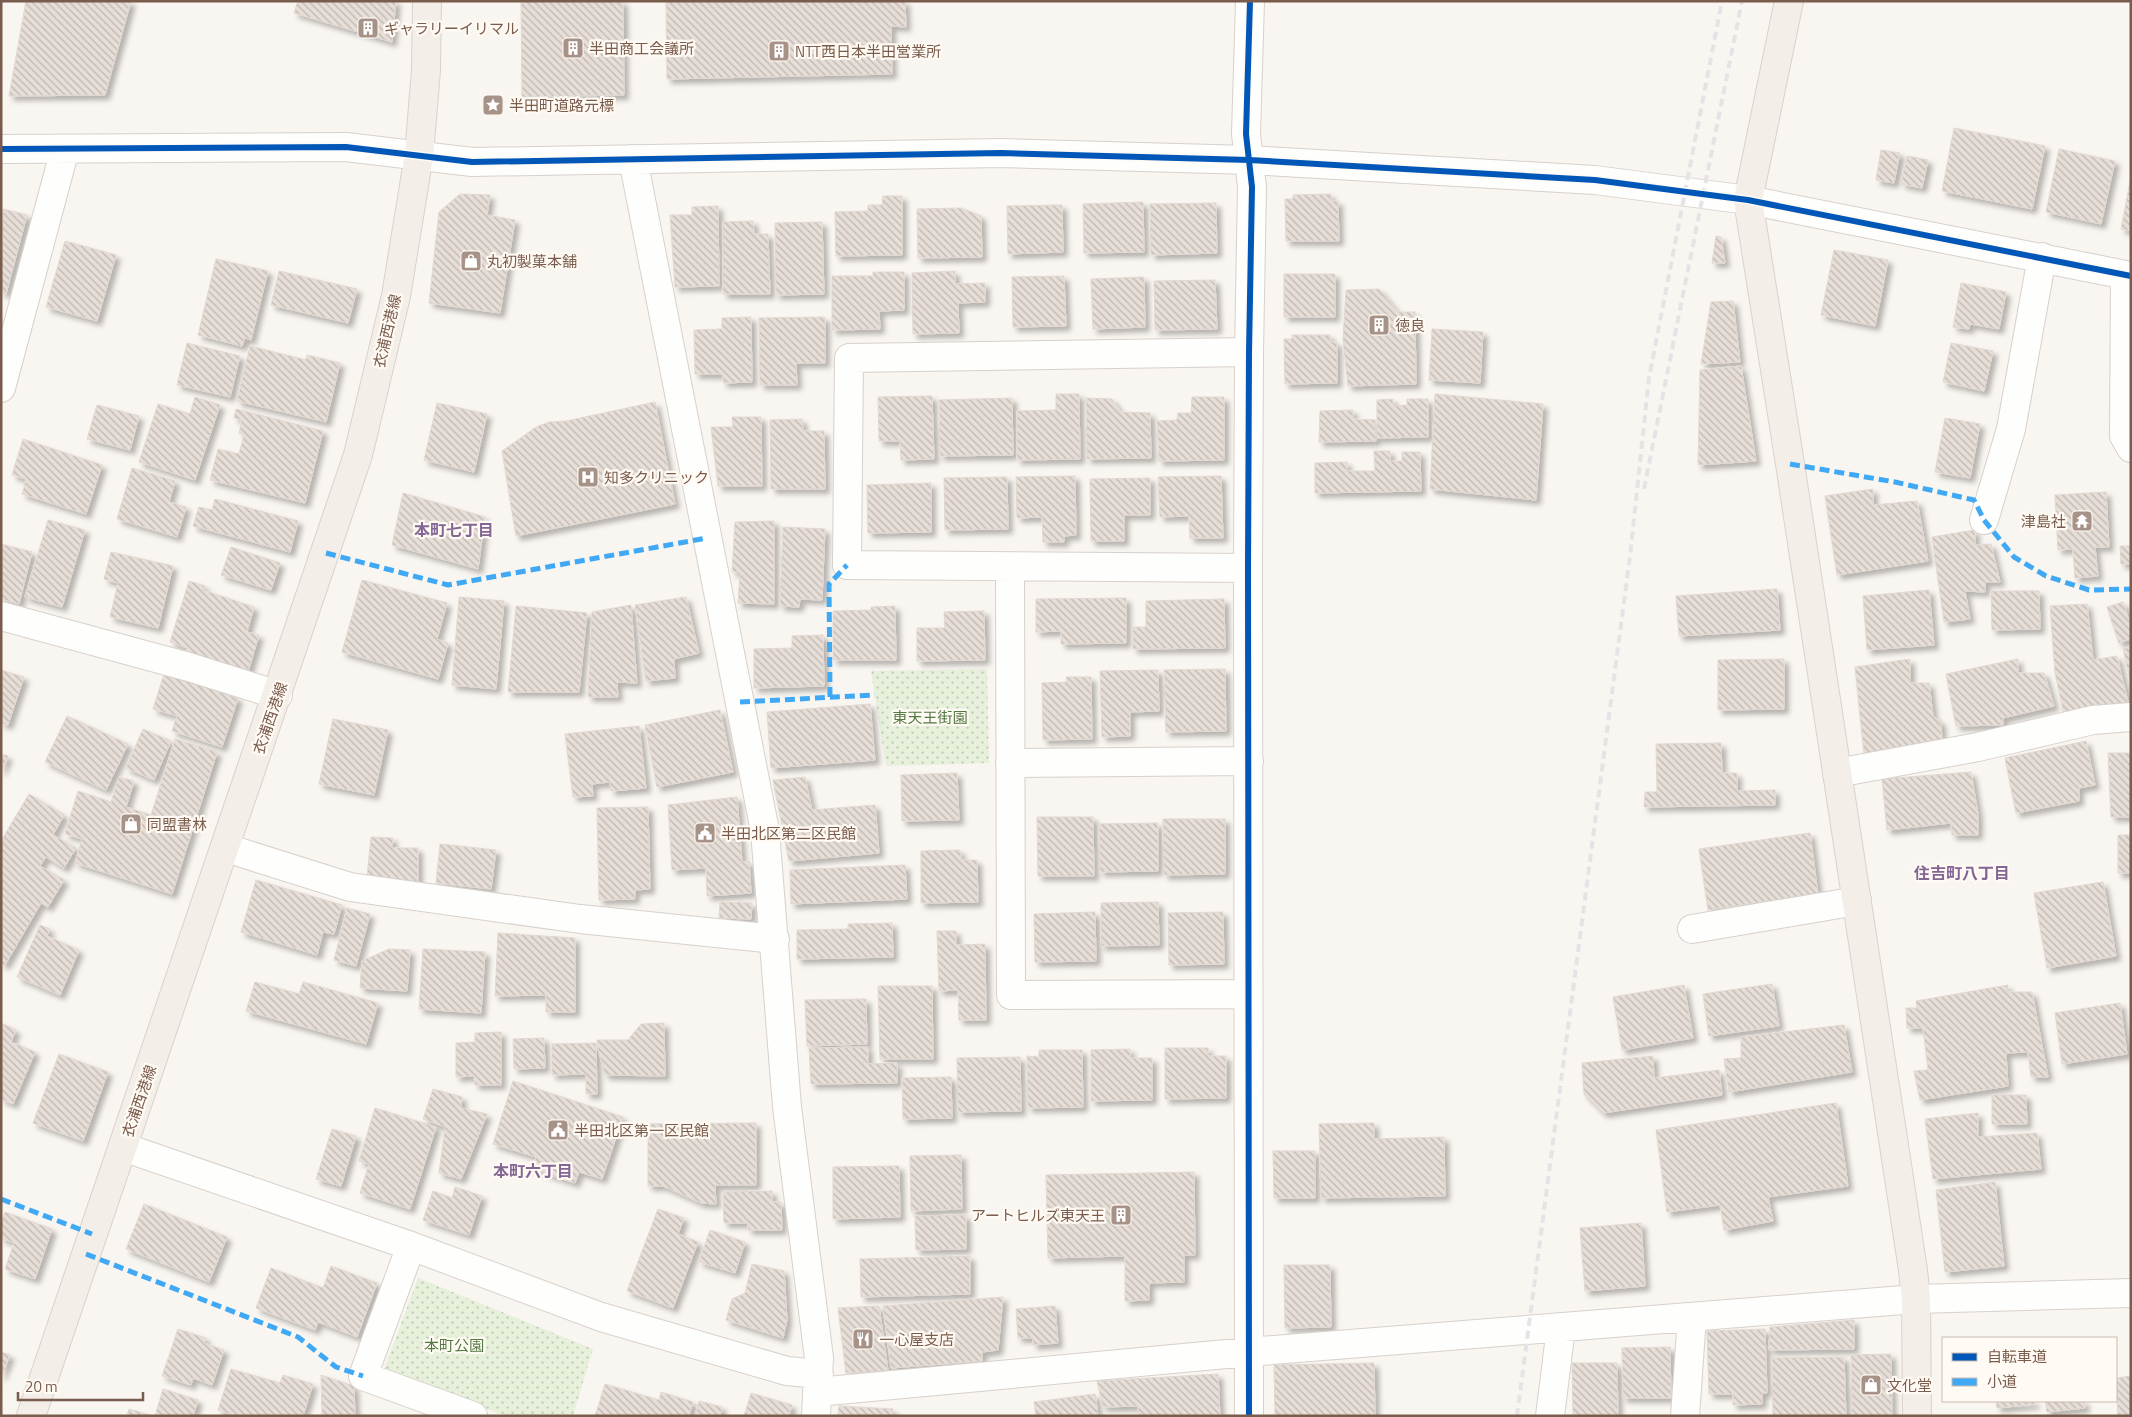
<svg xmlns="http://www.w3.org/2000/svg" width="2132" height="1417" font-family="'Titillium Web','Noto Sans JP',sans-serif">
<defs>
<pattern id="park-dots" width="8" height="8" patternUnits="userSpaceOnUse" patternTransform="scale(1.25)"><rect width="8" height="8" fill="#e7f0db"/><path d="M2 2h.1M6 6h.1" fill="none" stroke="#c0c6b4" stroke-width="1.8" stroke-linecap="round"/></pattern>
<pattern id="building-back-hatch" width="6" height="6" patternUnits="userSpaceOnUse" patternTransform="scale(1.25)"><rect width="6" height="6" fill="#e6ded7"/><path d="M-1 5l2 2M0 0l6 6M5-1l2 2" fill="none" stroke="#bfb7b1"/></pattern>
<filter id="shadow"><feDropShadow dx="4.5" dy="4.5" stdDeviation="2.5" flood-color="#0004"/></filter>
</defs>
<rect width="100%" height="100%" fill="#f9f5f0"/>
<!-- park -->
<path fill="url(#park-dots)" d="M987,669L989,763L886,766L871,671Z
M418,1278L593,1349L573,1416H506L383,1372Z"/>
<!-- building -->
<path fill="url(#building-back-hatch)" stroke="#e2d8d2" filter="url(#shadow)" d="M26,1H131L105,95L9,96Z
M298,1H396L392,42L294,13Z
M521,1H623L624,95L522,97Z
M666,1H905L906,27L891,26L892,74L667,79Z
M1954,128L2045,146L2032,209L1942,191Z
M2059,149L2115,161L2101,224L2046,212Z
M1881,150L1900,153L1894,183L1876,180Z
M1907,156L1928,160L1922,188L1901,184Z
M2131,176V231L2121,229Z
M460,194L490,195L487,215L515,220L500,313L429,303L439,212Z
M1331,194V201H1338L1339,241H1286L1285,199H1293V195Z
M883,196H902V255L836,256L835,212L868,211V205H882Z
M1143,202L1144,252L1084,253L1083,204Z
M1216,203L1217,253L1151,255L1150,204Z
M1062,205L1063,252L1008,254L1007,206Z
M718,206L719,286L675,287L670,215H692V207Z
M961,208L981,216L982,257L918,258L917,209Z
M3,209L27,215L6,294L1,292Z
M753,221L754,234H768L770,294H723V222Z
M822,222L824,294L776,295L775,223Z
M1716,236L1721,237L1725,263H1712Z
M65,241L116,255L97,321L46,307Z
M1834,250L1888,260L1875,326L1821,315Z
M216,259L268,271L251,340L245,338L242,346L198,335Z
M279,271L357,289L348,323L271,305Z
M955,271V284L985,283V302L958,303L959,333L913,334L912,273Z
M873,272H904V310L879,311L880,329L832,330V276H873Z
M1284,274H1335V317H1284Z
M1064,276L1066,326L1013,327L1012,277Z
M1144,277L1145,327L1093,329L1091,279Z
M1215,280L1217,329L1155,330L1154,281Z
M1961,283L2006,292L1999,329L1970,324L1969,329L1953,327Z
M1379,289L1398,312H1415L1416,384L1348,386L1343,339L1346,290Z
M1733,301L1740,362L1701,364L1711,302Z
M751,317L752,382L723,383V374H695L694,330L722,329V318Z
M825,317V363H796L797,385H760L759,318Z
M1432,329L1483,332L1480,383L1429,380Z
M1292,335H1330V342H1337V383L1285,384L1284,339H1292Z
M187,343L240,356L230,397L177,385Z
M1951,343L1993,351L1984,391L1943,382Z
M250,346L306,360L307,355L340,363L326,422L237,401Z
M1741,366L1756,461L1698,465L1700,370Z
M1056,394H1079L1080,459L1017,460V411L1056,410Z
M1435,394L1543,404L1536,500L1430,489Z
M932,396L934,459L901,460L900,441H879L878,397Z
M195,397L220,405L195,480L139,462L158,404L190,414Z
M1192,397H1224V460L1159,461L1157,421L1177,420L1178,413H1191Z
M1012,398L1013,455L940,456L939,400Z
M1086,398L1112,399L1121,412L1150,413L1151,458L1087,459Z
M1393,399V406L1407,405V399H1428V437L1377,438V400Z
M655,402L675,504L516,536L502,451L536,427L549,422L566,421Z
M437,403L487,414L474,472L424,460Z
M97,405L139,416L130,450L87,439Z
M236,409L323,431L305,503L210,480L218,449L239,454L244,435L239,433L242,420L234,418Z
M1353,410V419L1375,420L1376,441L1319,442L1320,411Z
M732,417H761L762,486H718L711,427H733Z
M1945,418L1980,424L1970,478L1935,472Z
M802,419L803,431H824L825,489H771L770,420Z
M23,439L102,465L86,514L22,494L26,479L12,475Z
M1374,451H1390V461H1402V452H1420L1421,491L1315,493V463L1347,462V471H1375Z
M132,468L175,481L169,502L186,507L177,537L117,519Z
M1075,476L1076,535L1064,536V542H1043L1042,517L1017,518L1016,477Z
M1221,476L1223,538H1190L1189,516L1160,517L1158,477Z
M1007,477L1008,529L945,530L944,478Z
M1150,478V515H1124V541H1091L1090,479Z
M931,483V532L868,533L867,485Z
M1873,489V505L1917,501L1928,561L1837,575L1825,496Z
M2106,492L2109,547H2095L2098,576L2075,578L2073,549L2058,550L2055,495Z
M403,493L485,517L478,569L392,545Z
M215,499L298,521L290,552L193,526L199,507L212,510Z
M48,520L85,530L62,607L25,597Z
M774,521V604L738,603L740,572H732L735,522Z
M783,527L825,529L822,600L800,599L799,607L780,606Z
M1975,530V545L1991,544L2000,582H1985V592L1965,591L1970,619L1944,622L1932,537Z
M1,544L32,552L19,604L1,599Z
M2120,546H2131V564H2121Z
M231,547L280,563L271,590L221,575Z
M111,552L173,566L158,628L110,617L118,583L104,579Z
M362,580L447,603L437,639L448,643L438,679L342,652Z
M189,581L205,586L203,590L254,607L247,632L259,635L248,672L186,652L187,648L170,642Z
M1777,589L1780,630L1679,636L1676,596Z
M1929,590L1934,645L1867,650L1863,596Z
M1991,591H2039L2040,629L1992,630Z
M459,597L504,601L496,689L452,685Z
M686,597L699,653L674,659L675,678L646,681L635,605Z
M1126,598V643L1061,644V631L1036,632V599Z
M1224,599L1225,648L1133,649V627H1146V601Z
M2123,602L2131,626V639L2119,643L2107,607Z
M2087,604L2093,660L2117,656L2128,702L2064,715L2055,673L2050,606Z
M631,605L637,683L617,682L618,697H588L592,612Z
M516,606L587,613L579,692H508Z
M895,606L896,660H833V611L871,610V607Z
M984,611L985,660L917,661V628H945L944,612Z
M823,635L824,686L754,688V649L792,648V636Z
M2131,647V684L2123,649Z
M1784,659V709L1718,710V660Z
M1910,659V683H1929L1933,716L1941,722L1942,742L1864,755L1855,667Z
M2018,659V673H2044L2054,706L2003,718V725L1956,726L1946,674Z
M1225,669L1226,731L1166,732L1164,670Z
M1,670L24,677L8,725L1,723Z
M1158,670L1159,711L1130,712V736L1102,737L1100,671Z
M164,674L238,698L222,747L172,731L177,716L153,709Z
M1066,677H1091L1092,739L1043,740L1042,683L1067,682Z
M870,704L875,760L771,768L767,712Z
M720,710L733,772L657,787L645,725Z
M67,716L128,744L106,790L45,762Z
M333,719L388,730L374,795L319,784Z
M639,726L646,788L611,791L610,782L592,784L593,796L573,797L565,734Z
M143,729L171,741L154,780L126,768Z
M175,739L217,752L172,894L75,863L82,839L65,834L78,791L111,802L119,777L134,781L126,807L151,815Z
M2086,741L2095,785L2079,788V801L2016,813L2005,758Z
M1721,743L1722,773H1737V791L1775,790V805L1644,807L1645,792H1657L1656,744Z
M2108,753H2131V817H2111Z
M1,754L8,756L1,772Z
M1971,772L1978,814V835H1952L1951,823L1887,830L1882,779Z
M957,773L959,820L902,821L901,775Z
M805,777L812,810L875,805L879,853L789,861L773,780Z
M29,794L64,815L53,835L76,848L64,868L46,857L40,866L64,880L48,907L41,903L5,965L1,963V841Z
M737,797L742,862L749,861L751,893L707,896L706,868L672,870L668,805Z
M648,807L650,889L635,890V899L599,900L597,808Z
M1037,817H1093L1094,876H1038Z
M1163,819H1225V874L1164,875Z
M1158,823V871L1100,872L1099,824Z
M1810,833L1818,894L1708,910L1699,849Z
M2118,835H2131V873H2118Z
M371,837L393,838L392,848H418V882L367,877Z
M440,844L496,850L491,889L436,883Z
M960,850L961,860H977L978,902L921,903V851Z
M905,865L907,899L791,904L790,870Z
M256,880L342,905L334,934L323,932L317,955L241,932Z
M2103,882L2116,956L2047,968L2034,893Z
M720,902L752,903L751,919L719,918Z
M1158,902L1159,945L1101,946V903Z
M347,908L370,914L356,966L334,960Z
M1095,912L1096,961L1035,962L1034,914Z
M1223,912L1224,964L1169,965L1168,913Z
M892,923L893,957L797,959V930L848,929V924Z
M40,925L50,929L47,936L79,950L60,995L17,977Z
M937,931H956V945L985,944L986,1020H959L958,990L939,991Z
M498,933L575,938V1012H546V995L495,996Z
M389,949L410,950L407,991L360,988L362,961Z
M423,949L485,952L481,1013L419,1009Z
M255,982L299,994L303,982L378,1003L366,1044L246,1011Z
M1772,984L1779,1026L1709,1036L1703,994Z
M1684,985L1693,1038L1622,1050L1613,997Z
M2008,985L2007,992H2032L2048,1077H2031L2028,1052L2006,1053L2008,1086L1920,1100L1914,1071L1928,1070L1923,1028H1907L1906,1008H1917L1916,1001Z
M878,986H932L933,1059H880Z
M866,999L867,1044L807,1046L805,1000Z
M2120,1003L2127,1054L2062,1064L2055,1013Z
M1,1023L16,1030L11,1042L35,1052L13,1104L1,1099Z
M664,1023L665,1076L605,1075L598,1049L597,1040H628L641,1024Z
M1844,1025L1852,1072L1729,1092L1724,1059L1741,1058V1037Z
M501,1032V1085H475L474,1076L456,1077V1043L475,1042V1033Z
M544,1038L545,1068L514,1069L513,1039Z
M596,1043L597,1094H586V1074L552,1075V1044Z
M868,1047V1064L897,1063V1083L811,1084L809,1048Z
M1165,1048H1208V1056H1226V1098L1165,1099Z
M1130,1049V1058H1152V1100L1091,1101V1050Z
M1039,1050H1082L1083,1107L1028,1108L1027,1056L1039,1057Z
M59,1054L108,1072L83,1141L33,1123Z
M1653,1056L1654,1078L1719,1070L1722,1095L1603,1113L1584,1094L1582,1063Z
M1020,1057L1021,1111L958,1112L957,1058Z
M951,1077L952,1118L903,1119L902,1078Z
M513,1081L623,1117L602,1179L579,1172L575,1183L532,1169L536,1157L493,1144Z
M433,1089L462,1097L461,1108L487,1114L461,1179L439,1173L445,1127L423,1119Z
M1992,1095H2026L2027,1124H1992Z
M1836,1103L1848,1186L1768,1197L1773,1221L1724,1230L1720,1205L1667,1212L1656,1130Z
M375,1108L436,1127L410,1209L360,1193L369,1164L359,1161Z
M1978,1113V1137L2037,1133L2041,1169L1933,1179L1925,1119Z
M756,1123V1185H715L716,1204L701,1203L663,1186H648V1124Z
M1374,1123V1139L1444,1137L1445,1196L1321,1198L1319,1124Z
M332,1129L356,1136L341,1186L316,1179Z
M1273,1151H1315V1198H1274Z
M961,1155L962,1209L911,1211L910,1156Z
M899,1166L900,1217L833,1219V1167Z
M1194,1172L1195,1255H1184V1282L1149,1283V1300L1125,1301V1256L1048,1258L1046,1175Z
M1995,1182L2004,1266L1945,1272L1936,1190Z
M455,1187L482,1196L469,1235L423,1220L433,1191L452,1198Z
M772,1191V1202H781L782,1230H748V1223H724L723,1192Z
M144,1204L227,1237L209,1282L126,1249Z
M658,1209L684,1218L678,1234L698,1242L673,1308L627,1291Z
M5,1212L52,1229L35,1279L5,1269L14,1243L1,1238V1224Z
M966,1215V1249L916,1250L915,1216Z
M1641,1223L1645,1286L1585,1291L1580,1228Z
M710,1230L745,1242L735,1273L699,1262Z
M970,1256V1294L861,1297L860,1259Z
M752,1264L784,1271L787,1320L783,1338L726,1320L732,1299L745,1293Z
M1284,1265H1330L1331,1327L1285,1328Z
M331,1266L377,1283L357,1337L318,1322L315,1330L256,1308L271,1268L323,1288Z
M1003,1297L998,1350L982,1352V1361L891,1368L883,1306Z
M879,1306L888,1371L846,1373L838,1308Z
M1055,1306L1058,1343L1033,1345V1338H1018L1016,1309Z
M1854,1320V1349L1769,1350L1770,1327Z
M178,1329L206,1338L204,1343L224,1350L212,1385L193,1378L191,1385L162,1376Z
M1765,1329L1767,1393H1762V1404L1733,1405V1394H1709L1707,1331Z
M1670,1347L1671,1398H1623L1622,1348Z
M1,1352L10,1355L1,1377Z
M1891,1354L1892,1416H1852L1851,1355Z
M1844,1357L1846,1416H1773L1772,1358Z
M1374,1363L1375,1416H1275L1274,1365Z
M1572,1363H1617L1618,1416H1573Z
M231,1369L280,1383L283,1375L313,1384L303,1416H236L218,1410Z
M1218,1374L1220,1416H1139L1138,1406L1103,1407L1097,1381Z
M321,1375L354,1386L355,1416H322Z
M2131,1376V1416H2118L2116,1378Z
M605,1384L659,1400L661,1392L693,1402L689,1416H595Z
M163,1389L198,1400L193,1416H155Z
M751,1393L792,1405L789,1416H744Z
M1095,1394L1098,1416H1036L1034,1402Z
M699,1401L722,1407L720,1416H695Z
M1996,1401H2034L2035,1404L1997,1408Z
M2045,1401H2084L2085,1408L2047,1412Z
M839,1406L893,1409L892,1416H838Z
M129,1409L153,1416H127Z"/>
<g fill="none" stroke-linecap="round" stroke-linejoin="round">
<!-- minor casing -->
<g stroke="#d7d1cb" stroke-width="30">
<path id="minor" d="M1,149L346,147L472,162L1001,153L1249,160L1595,180L1748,200L2131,276
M633,159L765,831L787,1107L819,1358L816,1416
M2125,275L2124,436L2131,448
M1,388L65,149
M1984,520L2011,429L2042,257
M1010,567L1011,995L1247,994
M1248,568L847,565L849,358L1249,352
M1,616L189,667L278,695
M1010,763L1249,761
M1837,773L1978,747L2093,720L2131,717
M226,848L350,887L580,919L775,939
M1692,929L1857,901
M123,1147L411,1246L601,1317L787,1371L819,1374
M411,1246L363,1376L473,1416
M817,1392L1248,1352L1916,1299L2131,1293
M1249,1416L1248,568L1249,352L1252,187L1246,134L1250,1
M1550,1416L1561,1328
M1685,1416L1692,1317"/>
</g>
<!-- major casing -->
<g stroke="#dad1cc" stroke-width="30">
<path id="major" d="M1789,1L1748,200L1790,464L1913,1270L1916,1299L1917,1416
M31,1416L358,455L396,296L419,155L426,70L427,1"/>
</g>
<!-- minor -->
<use href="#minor" stroke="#fefefd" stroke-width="28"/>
<!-- major -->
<use href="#major" stroke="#f3eee8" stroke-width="28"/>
<!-- rail -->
<path stroke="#e6e3e7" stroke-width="4" stroke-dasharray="8 5" stroke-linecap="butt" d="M1644,489L1742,1
M1517,1416L1630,556L1649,378L1722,1"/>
<!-- quiet -->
<path stroke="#3fa9f5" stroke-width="5" stroke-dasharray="10 5" stroke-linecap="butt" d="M1790,464L1895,482L1974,500L1984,520L2014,557L2046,576L2089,590L2131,589
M326,553L448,585L707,538
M830,697L829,584L847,565
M740,702L875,695
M1,1199L92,1234
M86,1254L298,1337L336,1367L363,1376"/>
<!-- cycleway casing -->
<g stroke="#fffaf3" stroke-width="9">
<path id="cycleway" d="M1,149L346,147L472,162L1001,153L1249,160L1595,180L1748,200L2131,276
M1249,1416L1248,568L1249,352L1252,187L1246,134L1250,1"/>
</g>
<!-- cycleway -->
<use href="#cycleway" stroke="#0057b8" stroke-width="6"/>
</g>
<!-- icons -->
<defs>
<g id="building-square" transform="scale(1.125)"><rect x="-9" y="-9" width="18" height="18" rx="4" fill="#a69286" stroke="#fffaf3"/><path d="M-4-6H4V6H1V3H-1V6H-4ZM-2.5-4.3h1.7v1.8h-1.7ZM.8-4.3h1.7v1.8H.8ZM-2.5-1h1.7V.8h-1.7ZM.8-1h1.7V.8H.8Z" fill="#fff"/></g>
<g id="sight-square" transform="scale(1.125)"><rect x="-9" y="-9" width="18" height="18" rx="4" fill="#a69286" stroke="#fffaf3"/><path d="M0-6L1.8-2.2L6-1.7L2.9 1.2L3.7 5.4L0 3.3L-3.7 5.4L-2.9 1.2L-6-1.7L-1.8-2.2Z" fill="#fff"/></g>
<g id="shop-square" transform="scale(1.125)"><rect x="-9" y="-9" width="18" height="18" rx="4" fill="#a69286" stroke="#fffaf3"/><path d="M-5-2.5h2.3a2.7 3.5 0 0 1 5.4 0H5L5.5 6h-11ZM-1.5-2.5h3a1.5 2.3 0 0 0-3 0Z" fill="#fff"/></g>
<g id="hospital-square" transform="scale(1.125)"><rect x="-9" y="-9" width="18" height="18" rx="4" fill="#a69286" stroke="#fffaf3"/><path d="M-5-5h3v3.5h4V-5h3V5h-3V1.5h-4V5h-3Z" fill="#fff"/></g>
<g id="temple-square" transform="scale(1.125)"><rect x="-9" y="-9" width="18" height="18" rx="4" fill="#a69286" stroke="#fffaf3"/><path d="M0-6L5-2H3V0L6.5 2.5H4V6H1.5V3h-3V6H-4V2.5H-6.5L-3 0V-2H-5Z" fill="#fff"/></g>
<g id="civic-square" transform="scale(1.125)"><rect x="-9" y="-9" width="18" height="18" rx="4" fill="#a69286" stroke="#fffaf3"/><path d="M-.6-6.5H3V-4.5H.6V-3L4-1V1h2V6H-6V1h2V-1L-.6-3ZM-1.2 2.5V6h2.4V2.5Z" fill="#fff"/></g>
<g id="restaurant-square" transform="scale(1.125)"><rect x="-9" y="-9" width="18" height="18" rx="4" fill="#a69286" stroke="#fffaf3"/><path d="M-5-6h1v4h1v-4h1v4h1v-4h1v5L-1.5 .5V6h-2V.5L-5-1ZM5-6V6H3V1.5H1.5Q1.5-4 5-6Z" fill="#fff"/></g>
</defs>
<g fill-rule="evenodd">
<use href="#building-square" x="368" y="28"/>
<use href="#building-square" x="573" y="48"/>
<use href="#building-square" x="779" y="51"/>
<use href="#sight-square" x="493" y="105"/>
<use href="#shop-square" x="471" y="261"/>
<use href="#building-square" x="1379" y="325"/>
<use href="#hospital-square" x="588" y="477"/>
<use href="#temple-square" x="2082" y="521"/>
<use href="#shop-square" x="131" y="824"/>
<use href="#civic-square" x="705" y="833"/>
<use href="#civic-square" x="558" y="1130"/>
<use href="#building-square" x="1121" y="1215"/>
<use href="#restaurant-square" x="863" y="1339"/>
<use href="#shop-square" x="1871" y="1385"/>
</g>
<g text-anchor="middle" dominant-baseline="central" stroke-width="4.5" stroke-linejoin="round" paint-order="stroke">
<!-- poi labels -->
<g font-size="15" fill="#7a5c4d" stroke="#fffaf3" text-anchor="start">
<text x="384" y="28">ギャラリーイリマル</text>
<text x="589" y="48">半田商工会議所</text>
<text x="795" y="51">NTT西日本半田営業所</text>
<text x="509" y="105">半田町道路元標</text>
<text x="487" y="261">丸初製菓本舗</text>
<text x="1395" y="325">徳良</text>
<text x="604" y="477">知多クリニック</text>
<text x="2066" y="521" text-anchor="end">津島社</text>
<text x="147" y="824">同盟書林</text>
<text x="721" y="833">半田北区第二区民館</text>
<text x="574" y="1130">半田北区第一区民館</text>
<text x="1105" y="1215" text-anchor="end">アートヒルズ東天王</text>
<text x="879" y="1339">一心屋支店</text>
<text x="1887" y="1385">文化堂</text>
</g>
<!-- street labels -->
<g font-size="15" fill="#7a5c4d" stroke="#fffaf3">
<text transform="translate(387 331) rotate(-77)">衣浦西港線</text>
<text transform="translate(270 718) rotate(-71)">衣浦西港線</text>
<text transform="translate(139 1101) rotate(-71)">衣浦西港線</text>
</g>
<!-- park labels -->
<g font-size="15" fill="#537a41" stroke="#fffaf3">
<text x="930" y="717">東天王街園</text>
<text x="454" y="1345">本町公園</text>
</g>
<!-- neighbourhood labels -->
<g font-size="16" font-weight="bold" fill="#846695" stroke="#fffaf3">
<text x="454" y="530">本町七丁目</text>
<text x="1962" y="873">住吉町八丁目</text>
<text x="533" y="1171">本町六丁目</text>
</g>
</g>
<!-- border -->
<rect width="2132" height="1417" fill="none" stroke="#7a5c4d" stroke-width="5"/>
<!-- legend -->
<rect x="1942" y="1337" width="175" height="65" fill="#fffaf3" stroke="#cabbb1"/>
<rect x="1952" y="1353" width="25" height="8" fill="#0057b8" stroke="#cabbb1"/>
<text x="1987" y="1362" font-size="15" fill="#7a5c4d">自転車道</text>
<rect x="1952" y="1378" width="25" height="8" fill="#3fa9f5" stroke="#cabbb1"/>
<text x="1987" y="1387" font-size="15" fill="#7a5c4d">小道</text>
<!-- scale -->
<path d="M18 1392v8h125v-8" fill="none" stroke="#7a5c4d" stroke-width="2.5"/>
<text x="25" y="1392" font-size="15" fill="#7a5c4d" stroke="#fffaf3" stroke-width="4" paint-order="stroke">20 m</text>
</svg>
